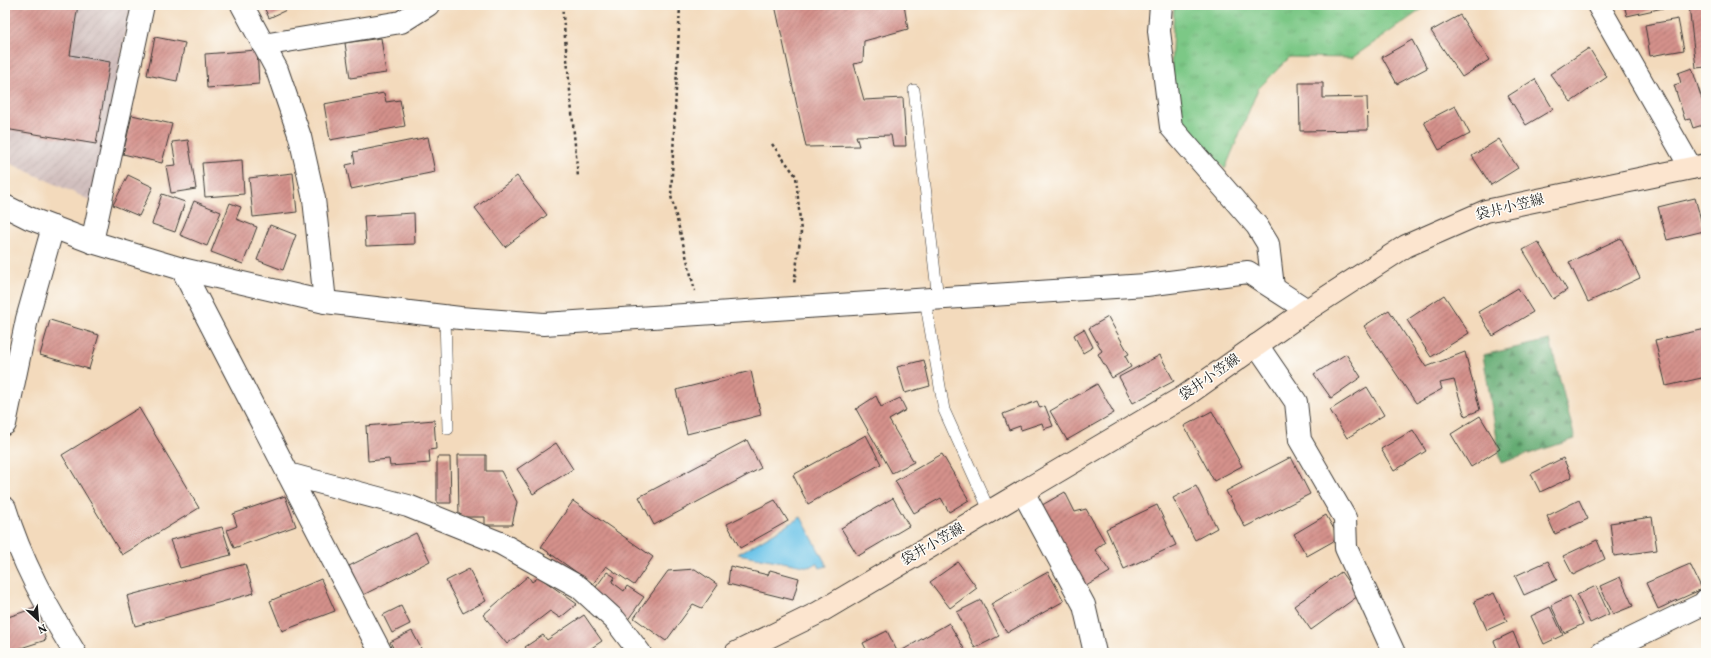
<svg xmlns="http://www.w3.org/2000/svg" width="1711" height="658" font-family="Vollkorn,'Noto Serif JP',serif">
<defs>
<pattern id="industrial-furrows" width="10" height="10" patternUnits="userSpaceOnUse"><rect width="10" height="10" fill="#d1bfbe"/><path d="M-1 1l2-2M0 10L10 0M9 11l2-2" fill="none" stroke="#b3a4a3"/></pattern>
<pattern id="grass-tufts" width="24" height="20" patternUnits="userSpaceOnUse"><rect width="24" height="20" fill="#7cc886"/><path d="M3 7l-1-3M5 7V3M7 7l1-3M15 17l-1-3M17 17v-4M19 17l1-3" fill="none" stroke="#6bab73"/></pattern>
<pattern id="forest-firs" width="22" height="20" patternUnits="userSpaceOnUse"><rect width="22" height="20" fill="#65ac73"/><path d="M5 1l3.5 6h-7zM16 11l3.5 6h-7z" fill="#528b5e"/></pattern>
<pattern id="building-hatch" width="6" height="6" patternUnits="userSpaceOnUse"><rect width="6" height="6" fill="#d4918b"/><path d="M-1 1l2-2M0 6l6-6M5 7l2-2" fill="none" stroke="#ab7671"/></pattern>
</defs>
<rect width="100%" height="100%" fill="#fdfcf7"/>
<filter id="ink" filterUnits="userSpaceOnUse"><feTurbulence type="fractalNoise" baseFrequency=".025" numOctaves="2"/><feDisplacementMap in="SourceGraphic" scale="8" xChannelSelector="R" yChannelSelector="G"/><feConvolveMatrix kernelMatrix="1 2 1 2 8 2 1 2 1" color-interpolation-filters="sRGB"/></filter>
<filter id="wash" filterUnits="userSpaceOnUse"><feTurbulence type="fractalNoise" baseFrequency=".012" numOctaves="4" result="noise"/><feDisplacementMap in="SourceGraphic" scale="16" xChannelSelector="R" yChannelSelector="G"/><feGaussianBlur stdDeviation="0.9" result="paint"/><feColorMatrix in="noise" values="0 0 0 0 0 0 0 0 0 0 0 0 0 0 0 0 0 1.4 0 .05"/><feComposite in="paint" operator="in"/></filter>
<g filter="url(#wash)">
<rect width="100%" height="100%" fill="#f3dabc"/>
<!-- industrial -->
<path fill="url(#industrial-furrows)" d="M5,5H131L94,202L5,161Z"/>
<!-- grass -->
<path fill="url(#grass-tufts)" stroke="#4c7251" d="M1174,5H1428L1352,58L1290,57L1258,89L1225,169L1169,113Z"/>
<!-- forest -->
<path fill="url(#forest-firs)" stroke="#406448" d="M1550,340L1575,439L1501,463L1483,355Z"/>
<!-- water -->
<path fill="#6ac3e8" stroke="#437082" d="M801,517L827,566L820,568L816,563L810,567L738,554Z"/>
<g id="blocks">
<!-- building -->
<path fill="url(#building-hatch)" d="M5,5H78L70,55L110,62L96,144L5,129Z
M263,5H297L269,18Z
M775,5H904L908,29L864,41L863,62L854,64L864,100L903,98L906,146H893L891,135L856,136L859,146L806,147Z
M1624,5H1672V6L1627,16Z
M1689,5H1706V67L1696,68Z
M1460,15L1489,60L1462,77L1431,31Z
M1678,19L1684,50L1650,56L1645,25Z
M155,37L185,43L177,81L147,75Z
M381,38L386,73L350,78L345,43Z
M1412,40L1427,68L1397,84L1382,57Z
M1589,48L1607,77L1571,102L1550,74Z
M257,50L259,84L207,88L205,54Z
M1692,68L1706,112V124L1693,128L1690,119L1685,120L1674,85L1681,83L1678,73Z
M1535,79L1553,109L1526,125L1508,96Z
M1299,83H1323V98L1367,97L1368,130L1300,131Z
M384,93L386,102L400,100L405,126L330,140L324,104Z
M1455,106L1470,134L1439,150L1424,122Z
M132,115L172,124L162,163L123,154Z
M428,137L435,172L351,189L346,165L355,163L353,152Z
M1499,139L1518,168L1491,185L1472,156Z
M188,140L196,189L171,193L166,166L176,165L172,142Z
M242,160L244,194L205,197L202,163Z
M293,173L297,212L253,217L249,178Z
M128,175L153,187L139,216L113,205Z
M517,176L547,215L505,247L475,208Z
M162,194L185,202L175,232L152,224Z
M1695,198L1704,231L1667,240L1658,207Z
M194,201L221,212L207,246L180,235Z
M230,203L241,207L236,219L257,227L243,264L211,252Z
M414,213L415,244L366,246L364,216Z
M270,225L296,235L283,270L257,260Z
M1621,238L1640,278L1588,302L1569,262Z
M1538,242L1567,290L1553,299L1523,250Z
M1518,288L1533,312L1493,336L1478,312Z
M1444,295L1469,333L1431,357L1407,320Z
M1389,310L1426,367L1465,352L1480,410L1465,416L1454,380L1440,383L1442,389L1416,403L1364,326Z
M1108,317L1129,354L1125,356L1131,367L1112,378L1098,354L1102,351L1089,328Z
M50,320L99,335L89,369L40,355Z
M1084,329L1093,347L1083,353L1074,335Z
M1706,329V377L1666,386L1655,340Z
M1346,354L1361,377L1331,398L1314,374Z
M1160,355L1174,381L1133,403L1119,377Z
M924,360L930,386L905,393L897,367Z
M751,371L761,415L687,434L676,390Z
M1097,384L1114,413L1067,440L1050,411Z
M1367,387L1384,415L1347,438L1330,410Z
M876,396L881,407L900,398L906,410L889,420L914,462L892,473L856,409Z
M1037,401L1040,408L1045,406L1053,426L1044,429L1042,423L1021,430L1020,426L1009,430L1003,414Z
M139,408L199,508L122,555L62,455Z
M1212,411L1242,466L1214,481L1184,426Z
M1480,416L1500,449L1471,467L1451,434Z
M434,420L436,449L429,450L430,463L390,466L389,459L368,461L366,426Z
M1413,430L1426,451L1394,471L1381,449Z
M866,435L881,464L808,504L793,475Z
M747,440L761,468L654,525L639,497Z
M556,443L573,469L533,494L517,469Z
M942,454L969,500L949,512L941,498L914,513L895,481Z
M458,455H486V471H501L517,502L512,525H485V517H459Z
M437,457H450L451,503H437Z
M1291,457L1310,494L1245,527L1226,491Z
M1563,458L1572,477L1540,492L1531,474Z
M1196,486L1217,528L1195,540L1173,498Z
M1065,492L1075,512L1086,509L1105,542L1095,550L1110,572L1081,589L1037,508Z
M285,496L296,526L234,548L227,530L237,526L233,514Z
M893,498L909,526L858,556L841,528Z
M775,500L788,521L740,548L727,524Z
M1579,500L1588,519L1555,534L1547,516Z
M573,501L653,557L634,585L606,566L593,584L541,547Z
M1157,505L1176,545L1124,569L1106,529Z
M1326,515L1339,538L1307,556L1294,534Z
M1652,517L1657,550L1614,556L1610,523Z
M222,527L231,555L180,568L170,540Z
M416,533L430,561L363,595L349,566Z
M1597,540L1605,559L1573,575L1563,556Z
M1548,561L1557,580L1524,595L1515,576Z
M958,562L977,588L950,608L930,582Z
M245,564L254,593L135,626L127,596Z
M1690,564L1702,589L1658,609L1646,583Z
M730,566L768,575L770,570L799,578L793,600L728,584Z
M469,569L486,601L463,613L446,581Z
M695,569L718,585L702,608L693,604L666,641L634,618L668,571Z
M607,572L615,577L612,582L624,591L627,586L644,597L627,621L590,595Z
M1048,572L1064,601L1007,633L991,604Z
M1341,572L1358,596L1311,630L1294,606Z
M528,576L532,582L539,577L577,604L560,618L550,611L507,644L483,615Z
M1620,577L1633,606L1613,614L1600,586Z
M321,579L335,611L282,631L270,601Z
M1596,586L1609,614L1590,623L1577,595Z
M1494,593L1507,621L1487,630L1474,601Z
M1570,596L1583,624L1564,633L1551,605Z
M981,600L999,636L975,648L957,612Z
M401,606L410,624L392,633L383,615Z
M1550,607L1563,635L1544,644L1531,616Z
M35,608L46,640L5,653V618Z
M584,615L602,641L584,653H529L525,647L543,635L547,640Z
M949,623L966,652L902,653L901,651Z
M412,631L421,648L412,653H396L390,642Z
M887,631L898,653H868L863,643Z
M1513,632L1522,653H1499L1494,641Z"/>
</g>
</g>
<g filter="url(#ink)">
<use href="#blocks" fill-opacity="0" stroke="#3c3834" stroke-width="1"/>
<g fill="none" stroke-linecap="round" stroke-linejoin="round">
<!-- service casing -->
<g stroke="#3c3834" stroke-width="12">
<path id="service" d="M914,90L938,299
M925,299L944,410L990,512
M445,316L448,429"/>
</g>
<!-- minor casing -->
<g stroke="#3c3834" stroke-width="24">
<path id="minor" d="M242,5L277,70L300,137L314,199L325,302
M1161,5L1159,31L1171,127L1257,226L1268,244L1273,287
M1598,5L1691,168
M263,45L401,22L428,5
M92,242L143,5
M182,269L381,653
M1257,345L1296,402L1300,440L1345,518L1346,548L1394,653
M5,424L27,319L53,227
M288,474L408,506L500,543L579,587L615,620L640,653
M1023,492L1084,605L1095,653
M5,508C21,561 46,606 75,653
M1602,653L1703,604L1706,600"/>
</g>
<!-- tertiary casing -->
<g stroke="#3c3834" stroke-width="24">
<path id="tertiary" d="M5,206L29,218L92,242L182,269L325,302L460,318L544,324L1146,285L1248,272L1307,310"/>
</g>
<!-- secondary casing -->
<g stroke="#3c3834" stroke-width="24">
<path id="secondary" d="M736,653L818,613L1185,396L1307,310L1406,246L1486,211L1706,165"/>
</g>
<!-- path -->
<path stroke="#3c3834" stroke-width="2.5" stroke-dasharray="3 3" stroke-linecap="butt" d="M562,5L578,177
M680,5L671,196L695,291
M772,144L796,176L801,232L794,284"/>
<!-- service -->
<use href="#service" stroke="#fff" stroke-width="11"/>
<!-- minor -->
<use href="#minor" stroke="#fff" stroke-width="22"/>
<!-- tertiary -->
<use href="#tertiary" stroke="#fff" stroke-width="22"/>
<!-- secondary -->
<use href="#secondary" stroke="#fce5cf" stroke-width="22"/>
</g>
</g>
<g text-anchor="middle" dominant-baseline="central" stroke-width="3" stroke-linejoin="round" paint-order="stroke">
<!-- street labels -->
<g font-size="14" fill="#1c1c1c" stroke="#fdfcf7">
<text transform="translate(1510 208) rotate(-14)">袋井小笠線</text>
<text transform="translate(1210 378) rotate(-35)">袋井小笠線</text>
<text transform="translate(933 545) rotate(-30)">袋井小笠線</text>
</g>
</g>
<!-- margin -->
<rect width="1711" height="658" fill="none" stroke="#fdfcf7" stroke-width="20"/>
<!-- north arrow -->
<g transform="translate(38 620) rotate(154)" stroke="#fdfcf7" stroke-width="3" paint-order="stroke">
<path d="M0-3L7 15L0 10L-7 15Z" fill="#1c1c1c"/>
<text y="-6" font-size="11" font-weight="bold" text-anchor="middle" fill="#1c1c1c">N</text>
</g>
</svg>
